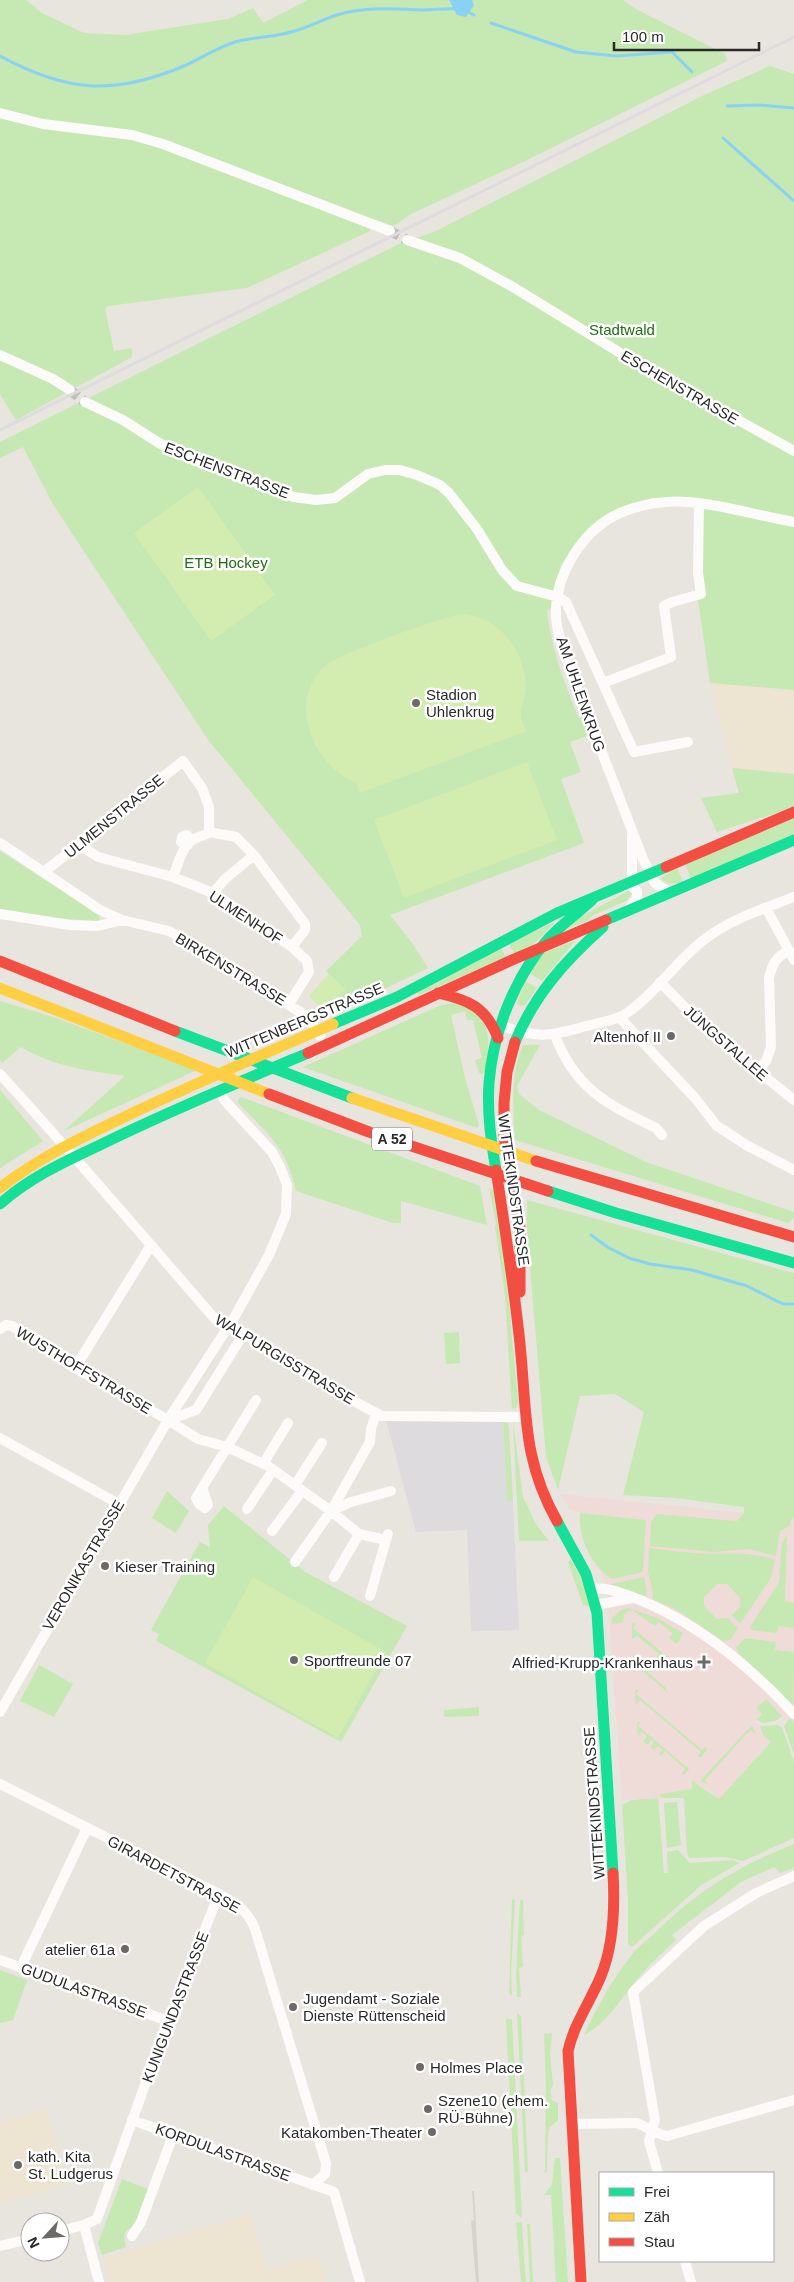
<svg xmlns="http://www.w3.org/2000/svg" width="794" height="2282" font-family="Arial,sans-serif">
<rect width="100%" height="100%" fill="#e8e4de"/>
<!-- industrial -->
<path fill="#dedbde" d="M386,1420L503,1422L507,1501H513L519,1630L471,1631L467,1530L416,1532Z"/>
<!-- education -->
<path fill="#ede5d1" d="M710,683L794,690V774L732,768Z
M46,2108L68,2185L0,2203V2122Z
M250,2214L267,2270L318,2255L326,2282H109L103,2258Z"/>
<!-- medical -->
<path fill="#efdcd9" d="M560,1494L794,1518V1722L790,1718L787,1722L764,1699L756,1708L762,1714L755,1722L760,1726L763,1735L771,1742L719,1799L713,1793L691,1781L692,1789L660,1794L662,1798L622,1800L607,1588L600,1569L584,1542L579,1523L580,1513L570,1509Z"/>
<!-- green -->
<path fill="#c6e8b3" d="M0,0H26L42,13L84,33L125,35L228,19L253,8L263,23L308,0H449L453,9L474,5L472,0H623L634,8L725,54L727,61L525,161L411,214L394,226L379,221L368,232L247,288L108,306L105,309L114,351L132,348V357L16,420L0,394Z
M770,66L794,74V690L710,683L698,600L701,500L651,498L610,512L588,529L561,565L553,606L547,611C551,649 565,684 579,719L584,714L591,732L590,735L570,742L581,772L561,779L584,843L390,915L412,943L428,968L324,1018L325,1011L345,990L326,971L362,936L360,925L209,741L54,506L23,447L0,458V442L401,243L434,232L704,95Z
M732,768L794,774V807L717,832L701,798L739,793Z
M794,818V834L691,879L685,863Z
M0,851L98,914L100,919L96,921L0,914Z
M677,867L683,882C675,884 667,885 661,878Z
M630,890L632,893L626,901L594,915L587,921L566,929L582,916Z
M555,922L531,947L514,954L509,943Z
M576,940L542,981L529,973L542,954Z
M501,947L506,957L419,995L417,992Z
M525,981L537,988L525,1005L521,1006L517,1003Z
M0,1001L56,1018L197,1070L64,1131L125,1076C89,1071 52,1066 21,1047L2,1063L0,1060Z
M457,1002C493,1017 490,1038 486,1072L482,1074L479,1073L475,1060L482,1058L473,1020H467L465,1011L451,1015L465,1078L479,1125L477,1128L303,1067L439,1006Z
M523,1045H540L517,1086L519,1094L539,1110L646,1162L794,1212V1218L788,1223L515,1140C513,1108 510,1075 523,1045Z
M0,1090L43,1141L0,1168Z
M241,1097L480,1186L487,1225L401,1201V1223H393L296,1191C287,1147 267,1133 237,1102Z
M489,1188L495,1191L504,1252L518,1402L516,1408L512,1409L505,1296L495,1226L496,1224Z
M527,1200L794,1273V1518H792L790,1526L780,1531L776,1556L748,1549L714,1552L650,1546L651,1522L657,1514L737,1521L744,1513V1507L675,1498L623,1495L644,1412L615,1394L580,1396L558,1490L546,1457L527,1230Z
M459,1332L460,1363L446,1364L444,1333Z
M503,1422L508,1423L509,1429L513,1501H507Z
M513,1422L523,1497L537,1526L549,1541H519Z
M167,1491L189,1511L176,1533L152,1518Z
M224,1506L305,1572L407,1626L341,1742L156,1641L159,1634L151,1630L153,1626L200,1542L210,1547L208,1525Z
M580,1513L646,1520L643,1572L612,1579C591,1566 578,1537 580,1513Z
M787,1535L785,1601L794,1603V1628L778,1626L777,1633L751,1630L750,1627L779,1582L782,1543Z
M649,1548C670,1551 690,1553 711,1554C733,1554 753,1552 775,1560L771,1578L740,1624L732,1615L740,1607V1598L727,1584H718L704,1597V1606L717,1619L728,1618L738,1628L730,1640L723,1641L677,1610L652,1599L653,1593L648,1572Z
M571,1560L580,1576L591,1607L583,1605L568,1562Z
M644,1577L647,1591L646,1596L611,1586V1584Z
M628,1608L657,1618L683,1633L678,1643L676,1644L669,1638L673,1633L659,1622L655,1626L632,1610L625,1613L622,1623L612,1624V1618L621,1610Z
M633,1623H636L633,1628L670,1659L664,1666L655,1659L659,1654L637,1636L632,1639V1625Z
M745,1638L776,1642L775,1650L794,1652L793,1705L739,1654L736,1648Z
M636,1656L638,1657L635,1661L665,1687L668,1693L639,1668L634,1673L633,1658Z
M39,1665L73,1684L54,1717L20,1701Z
M639,1689L636,1694L702,1750L706,1746L707,1750L701,1757H697L701,1752L640,1700L636,1705L635,1690Z
M766,1699L782,1716L775,1721L763,1723L757,1720L762,1714L756,1708Z
M479,1707V1716L444,1717V1710Z
M790,1718L794,1722V1754L784,1726Z
M641,1721L638,1726L688,1768L689,1770L685,1774H682L685,1769L665,1751L661,1756L659,1754L663,1750L658,1746L654,1750L650,1747L654,1742L651,1740L647,1745L643,1741L647,1736L642,1732L638,1736L637,1723Z
M752,1725L756,1734L750,1730L705,1780L709,1785L700,1781Z
M778,1725L782,1728L794,1762V1838L743,1861L725,1857L689,1858L687,1852L684,1798H662L660,1794L692,1789V1780C700,1788 710,1792 719,1799L771,1742L763,1735L760,1726Z
M658,1798L664,1873H668L667,1852L678,1850L690,1863L733,1860L739,1863L700,1886L632,1947L628,1944V1897L622,1805L632,1800Z
M677,1802L681,1845L667,1848L664,1803Z
M794,1844V1868L780,1873L774,1867L741,1882L672,1935L676,1940C663,1952 651,1963 640,1976C622,1996 609,2022 584,2035C597,2007 612,1980 631,1956C637,1947 648,1940 656,1932C698,1890 739,1866 794,1844Z
M512,1899L515,1900L511,1973L512,1995L509,1994Z
M520,1900H523L524,1935L521,1936L523,1967L519,1968L521,1997H517L516,1975Z
M0,1970L27,1980L13,2020L0,2023Z
M517,2013L521,2016L528,2172H525Z
M506,2019H512L522,2218L516,2214Z
M552,2033L550,2054L553,2085L550,2090L552,2100L558,2103V2120L550,2127L548,2132L547,2172L543,2173L545,2171L546,2085L544,2034Z
M555,2158H560L568,2282H556L551,2195H544L552,2185Z
M122,2179L150,2190C147,2199 144,2214 138,2221C128,2233 121,2227 126,2247L102,2255L98,2243Z
M522,2222L525,2275L526,2282H521L516,2223Z
M527,2224H530L533,2282H530Z"/>
<!-- pitch -->
<path fill="#d3ecaf" d="M198,487L275,595L211,641L134,533Z
M462,614C499,616 525,651 526,686C526,696 520,707 521,716C521,721 525,727 527,731L360,793L356,783C314,766 286,703 324,667C335,655 444,616 462,614Z
M527,762L557,840L404,898L374,820Z
M329,974L345,990L325,1011L309,996Z
M253,1577L386,1652L338,1738L205,1663Z"/>
<!-- plaza -->
<path fill="#d7d2cc" d="M472,2191H474L479,2282H476L471,2221L474,2220Z"/>
<!-- water -->
<path fill="#88d2f3" d="M449,0H472L474,5L466,17L457,15Z"/>
<g fill="none" stroke-linecap="round" stroke-linejoin="round">
<!-- stream -->
<path stroke="#88d2f3" stroke-width="3" d="M468,12L474,15
M491,23L576,52L616,56L672,52L692,72
M0,56C67,92 113,96 184,66C200,59 221,45 239,41C256,37 274,37 291,32C307,28 321,20 337,15C364,6 395,9 423,10C435,10 445,8 457,9
M727,106L758,105L794,108
M723,138L794,201
M591,1235L609,1248L629,1258L650,1264L692,1270L747,1286L783,1304H794"/>
<!-- street-tunnel -->
<path stroke="#c2bfba" stroke-width="10" stroke-dasharray="10 5" stroke-linecap="butt" d="M390,231L407,240
M70,390L85,402"/>
<!-- street -->
<path stroke="#fcfbfa" stroke-width="10" d="M0,113L43,124L132,135L163,144L390,231
M407,240L460,258L513,287L648,370L794,451
M0,355L53,379L70,390
M85,402L123,420L159,443L184,456L294,497L316,500L335,498L368,474L385,470H400L417,475L440,485L449,493L477,529L502,570L517,586L558,597L566,602L634,752L688,742
M603,683L671,657L664,606L672,602L701,594L698,573L699,503
M0,843L100,910L122,920
M78,844L98,857L173,877L213,893L292,947L307,961L309,972L289,1004
M188,845L181,842L182,837L187,835L191,841
M44,872L183,761L202,788L209,807V832
M173,877C178,865 181,849 191,841C197,836 204,837 209,832L236,837L254,855L305,924V930L292,947
M632,882V834
M623,886H631L637,891V898L629,909
M213,893L225,879L254,855
M670,893L655,883L643,859L571,672C564,652 555,630 556,609C557,573 582,533 614,516C629,508 650,503 666,502C700,498 758,516 794,522
M766,908L794,960
M0,914L70,925L98,926L122,920L169,931L305,1015L313,1024L320,1036
M660,982L709,1032L794,1100
M620,1018L695,1098L716,1125L746,1145L794,1170
M502,1026C544,1041 554,1034 595,1024C606,1021 618,1020 627,1013C656,993 676,961 705,939C731,919 763,909 794,897
M555,1035C574,1088 608,1105 656,1128L662,1135
M757,1072L766,1061L771,1047L769,978C772,965 776,956 789,951
M0,1074C73,1154 144,1237 215,1319L244,1333L359,1404L382,1416L526,1417
M0,1329L6,1325L12,1326L75,1368L168,1420L198,1439L227,1447L268,1466L331,1511L359,1534L386,1540L388,1534
M75,1368L151,1245
M168,1420L196,1410L244,1333
M0,1438L119,1504
M263,1464L288,1423
M295,1485L322,1443
M202,1488L208,1505L205,1508L199,1504L196,1498L256,1400
M247,1509L273,1470
M331,1511L351,1502L391,1491
M272,1531L302,1491
M295,1562L331,1511L370,1442L371,1429L376,1414
M334,1577L359,1534
M593,1589C606,1587 618,1592 630,1596C694,1620 748,1664 794,1714
M370,1596L386,1540
M596,1605L632,1598
M0,1712L168,1420L235,1316L269,1255L286,1214L287,1185L280,1167L272,1152L225,1101L219,1090
M0,1784L219,1894C235,1903 248,1910 255,1929L326,2163L325,2174L313,2185
M0,1960L168,2021
M21,1967L87,1828
M132,2120L334,2192L360,2282
M572,2124L637,2123L660,2134L667,2136L794,2100
M658,2173L649,2141L655,2120L633,1992L704,1926L756,1893L794,1876
M84,2225L99,2282
M60,2231L84,2225L97,2219L166,2026L219,1894
M132,2236L141,2222L173,2135
M0,2246L30,2239
M685,2261L691,2282"/>
<!-- fast -->
<path stroke="#16e098" stroke-width="11" d="M606,920L794,840
M333,1024L397,997L557,913L666,867
M175,1031L352,1098
M515,1042C535,994 565,961 603,927
M496,1170C491,1141 487,1113 489,1083C493,1032 515,976 549,938C562,924 578,913 592,900
M548,1191L616,1213L794,1263
M0,1204C30,1177 66,1161 102,1144C169,1111 239,1082 308,1053
M557,1521L586,1574L597,1613L613,1873"/>
<!-- slow -->
<path stroke="#ffcf43" stroke-width="11" d="M0,988L269,1094
M352,1098L536,1161
M0,1188C42,1155 91,1133 139,1110C203,1080 268,1052 333,1024"/>
<!-- jam -->
<path stroke="#f24e42" stroke-width="11" d="M666,867L794,812
M0,961L175,1031
M438,993C469,1000 486,1007 498,1038
M515,1042L507,1072L504,1103V1137L520,1227V1292
M308,1053L512,960L606,920
M269,1094L369,1132L548,1191
M536,1161L794,1237
M496,1170C505,1228 514,1286 520,1344C527,1412 522,1459 557,1521
M581,2282L568,2051C574,2024 590,2002 601,1976C614,1944 615,1907 613,1873"/>
<!-- rail -->
<path stroke="#dddcde" stroke-width="3" d="M0,430L794,37"/>
</g>
<!-- markers -->
<g fill="#6c6a68" stroke="#fff" stroke-width="2">
<circle cx="416" cy="703" r="5"/>
<circle cx="671" cy="1036" r="5"/>
<circle cx="105" cy="1566" r="5"/>
<circle cx="294" cy="1660" r="5"/>
<path d="M701.5 1654.5h5v5h5v5h-5v5h-5v-5h-5v-5h5z"/>
<circle cx="125" cy="1949" r="5"/>
<circle cx="293" cy="2007" r="5"/>
<circle cx="420" cy="2067" r="5"/>
<circle cx="428" cy="2109" r="5"/>
<circle cx="432" cy="2132" r="5"/>
<circle cx="18" cy="2165" r="5"/>
</g>
<g text-anchor="middle" dominant-baseline="central" stroke-width="5" stroke-linejoin="round" paint-order="stroke">
<!-- shield labels -->
<rect fill="#fff" stroke="#696969" stroke-width="1" x="372" y="1127.5" width="40" height="23" rx="4"/>
<g font-size="14" font-weight="bold" fill="#292929">
<text x="392" y="1139">A 52</text>
</g>
<!-- park labels -->
<g font-size="15" fill="#206e11" stroke="#fff">
<text x="622" y="329">Stadtwald</text>
<text x="226" y="562">ETB Hockey</text>
</g>
<!-- street labels -->
<g font-size="15" fill="#292929" stroke="#fff">
<text transform="translate(680 387) rotate(30)">ESCHENSTRASSE</text>
<text transform="translate(227 470) rotate(21)">ESCHENSTRASSE</text>
<text transform="translate(581 694) rotate(71)">AM UHLENKRUG</text>
<text transform="translate(114 816) rotate(-39)">ULMENSTRASSE</text>
<text transform="translate(246 917) rotate(33)">ULMENHOF</text>
<text transform="translate(231 969) rotate(31)">BIRKENSTRASSE</text>
<text transform="translate(304 1020) rotate(-23)">WITTENBERGSTRASSE</text>
<text transform="translate(726 1043) rotate(41)">JÜNGSTALLEE</text>
<text transform="translate(514 1190) rotate(82)">WITTEKINDSTRASSE</text>
<text transform="translate(285 1359) rotate(31)">WALPURGISSTRASSE</text>
<text transform="translate(84 1370) rotate(31)">WUSTHOFFSTRASSE</text>
<text transform="translate(83 1565) rotate(-60)">VERONIKASTRASSE</text>
<text transform="translate(594 1803) rotate(-94)">WITTEKINDSTRASSE</text>
<text transform="translate(174 1874) rotate(28)">GIRARDETSTRASSE</text>
<text transform="translate(84 1990) rotate(20)">GUDULASTRASSE</text>
<text transform="translate(175 2007) rotate(-69)">KUNIGUNDASTRASSE</text>
<text transform="translate(223 2152) rotate(20)">KORDULASTRASSE</text>
</g>
<!-- poi labels -->
<g font-size="15" fill="#292929" stroke="#fff" text-anchor="start">
<text x="426" y="694">Stadion<tspan x="426" dy="17">Uhlenkrug</tspan></text>
<text x="661" y="1036" text-anchor="end">Altenhof II</text>
<text x="115" y="1566">Kieser Training</text>
<text x="304" y="1660">Sportfreunde 07</text>
<text x="693" y="1662" text-anchor="end">Alfried-Krupp-Krankenhaus</text>
<text x="115" y="1949" text-anchor="end">atelier 61a</text>
<text x="303" y="1998">Jugendamt - Soziale<tspan x="303" dy="17">Dienste Rüttenscheid</tspan></text>
<text x="430" y="2067">Holmes Place</text>
<text x="438" y="2100">Szene10 (ehem.<tspan x="438" dy="17">RÜ-Bühne)</tspan></text>
<text x="422" y="2132" text-anchor="end">Katakomben-Theater</text>
<text x="28" y="2156">kath. Kita<tspan x="28" dy="17">St. Ludgerus</tspan></text>
</g>
</g>
<!-- legend -->
<rect x="599" y="2172" width="175" height="90" fill="#ffffff" stroke="#a9a9a9"/>
<rect x="609" y="2188" width="25" height="8" fill="#16e098" stroke="#a9a9a9"/>
<text x="644" y="2197" font-size="15" fill="#292929">Frei</text>
<rect x="609" y="2213" width="25" height="8" fill="#ffcf43" stroke="#a9a9a9"/>
<text x="644" y="2222" font-size="15" fill="#292929">Zäh</text>
<rect x="609" y="2238" width="25" height="8" fill="#f24e42" stroke="#a9a9a9"/>
<text x="644" y="2247" font-size="15" fill="#292929">Stau</text>
<!-- north arrow -->
<g transform="translate(45 2237) rotate(244)"><circle r="24" fill="#ffffff" stroke="#a9a9a9"/>
<path d="M0-4L9 19L0 12L-9 19Z" fill="#6c6a68"/>
<text y="-8" font-size="14" font-weight="bold" text-anchor="middle" fill="#292929">N</text>
</g>
<!-- scale -->
<path d="M614 42v8h145v-8" fill="none" stroke="#292929" stroke-width="2.5"/>
<text x="622" y="42" font-size="15" fill="#292929" stroke="#ffffff" stroke-width="4" paint-order="stroke">100 m</text>
</svg>
